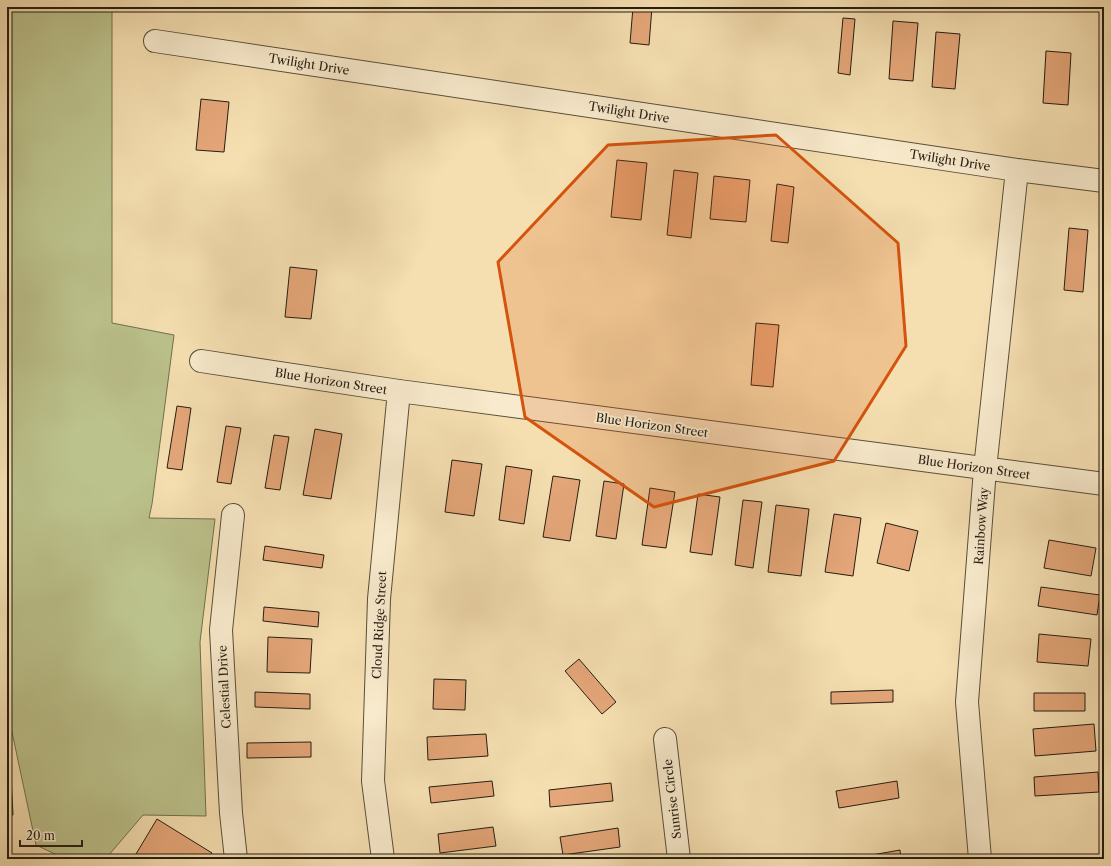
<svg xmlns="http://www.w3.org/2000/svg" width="1111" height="866" font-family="'Libre Caslon Text',serif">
<rect width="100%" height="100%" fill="#f5dfb1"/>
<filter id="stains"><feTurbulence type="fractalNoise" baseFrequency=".005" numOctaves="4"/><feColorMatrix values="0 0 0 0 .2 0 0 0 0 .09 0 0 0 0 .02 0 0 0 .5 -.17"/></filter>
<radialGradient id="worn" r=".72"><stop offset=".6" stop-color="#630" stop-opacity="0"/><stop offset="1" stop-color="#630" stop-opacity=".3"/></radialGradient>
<!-- green -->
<path fill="#bcc28c" stroke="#707050" d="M7,7H112V323L174,335L152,504L149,518L215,519L200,642L206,816L143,815L108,856H59L36,845L12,732H7Z"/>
<!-- building -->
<path fill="#e5a779" stroke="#251d13" d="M633,7H652L649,45L630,43Z
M843,18L855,19L850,75L838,73Z
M893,21L918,23L913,81L889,79Z
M936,32L960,34L955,89L932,87Z
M1046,51L1071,53L1068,105L1043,103Z
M201,99L229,102L224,152L196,150Z
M617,160L647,163L641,220L611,217Z
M674,170L698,173L691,238L667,235Z
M714,176L750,180L746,222L710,219Z
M777,184L794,187L788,243L771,241Z
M1069,228L1088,230L1083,292L1064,290Z
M290,267L317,270L311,319L285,317Z
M756,323L779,325L773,387L751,385Z
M177,406L191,408L182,470L167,468Z
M226,426L241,428L231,484L217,482Z
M315,429L342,434L331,499L303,495Z
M274,435L289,437L280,490L265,488Z
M452,460L482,464L474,516L445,512Z
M506,466L532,470L524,524L499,520Z
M553,476L580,480L570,541L543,537Z
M604,481L624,484L616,539L596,536Z
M650,488L675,492L666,548L642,545Z
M698,494L720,497L712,555L690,552Z
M743,500L762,502L753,568L735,565Z
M776,505L809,509L801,576L768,572Z
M834,514L861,518L853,576L825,572Z
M886,523L918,531L909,571L877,563Z
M1049,540L1096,548L1091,576L1044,568Z
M265,546L324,555L322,568L263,560Z
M1041,587L1100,595L1097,615L1038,606Z
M264,607L319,612L318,627L263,621Z
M1039,634L1091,639L1088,666L1037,662Z
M268,637L312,639L310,673L267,672Z
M579,659L616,702L602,714L565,671Z
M434,679L466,680L465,710L433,709Z
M893,690V702L831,704V692Z
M255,692L310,694V709L255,707Z
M1034,693H1085V711H1034Z
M1094,724L1096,751L1035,756L1033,729Z
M486,734L488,756L428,760L427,737Z
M311,742V757L247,758V743Z
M7,759H10L13,815H7Z
M1098,772L1099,792L1035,796L1034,777Z
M492,781L494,796L431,803L429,787Z
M897,781L899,798L839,808L836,791Z
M611,783L613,801L550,807L549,790Z
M157,819L212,853L208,859H133Z
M493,827L496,846L440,853L438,834Z
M618,828L620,847L563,855L560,837Z
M900,850L901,859H855V858Z
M319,855L320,859H293Z"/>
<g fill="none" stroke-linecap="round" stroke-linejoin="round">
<!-- minor casing -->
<g stroke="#594e3a" stroke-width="24">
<path id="minor" d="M155,41L1017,170L1104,181
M201,361L399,391L1104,484
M233,515L221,630L231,813L236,859
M665,739L679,859
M383,859L373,781L379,599L399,391
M980,859L967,702L985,469L1017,170"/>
</g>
<!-- minor -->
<use href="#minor" stroke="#f8eacc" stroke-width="22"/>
</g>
<!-- marked area -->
<path fill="#d4530d" fill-opacity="0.2" stroke="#d4530d" stroke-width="3" stroke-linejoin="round" d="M776,135L898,243L906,346L834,461L654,507L525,417L498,262L608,145Z"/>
<g text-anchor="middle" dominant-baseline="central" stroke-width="3.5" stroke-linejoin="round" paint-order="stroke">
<!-- street labels -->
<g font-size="12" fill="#251d13" stroke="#f8eacc">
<text transform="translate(309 64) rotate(9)">Twilight Drive</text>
<text transform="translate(629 112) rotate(9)">Twilight Drive</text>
<text transform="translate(950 160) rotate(9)">Twilight Drive</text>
<text transform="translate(331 381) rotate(9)">Blue Horizon Street</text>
<text transform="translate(652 425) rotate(8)">Blue Horizon Street</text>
<text transform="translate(974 467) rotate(8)">Blue Horizon Street</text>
<text transform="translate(981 526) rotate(-86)">Rainbow Way</text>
<text transform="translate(379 625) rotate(-87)">Cloud Ridge Street</text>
<text transform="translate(224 687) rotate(-93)">Celestial Drive</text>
<text transform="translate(672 799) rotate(-97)">Sunrise Circle</text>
</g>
</g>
<!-- margin -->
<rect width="1111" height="866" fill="none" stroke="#f5dfb1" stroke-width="24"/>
<rect x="8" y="8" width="1095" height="850" fill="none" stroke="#251d13" stroke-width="2"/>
<rect x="12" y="12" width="1087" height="842" fill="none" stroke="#251d13"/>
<!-- scale -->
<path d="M20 840v6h62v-6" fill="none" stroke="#251d13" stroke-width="2"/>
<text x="26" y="840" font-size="12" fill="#251d13" stroke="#f8eacc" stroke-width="3" paint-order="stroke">20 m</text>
<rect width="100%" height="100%" filter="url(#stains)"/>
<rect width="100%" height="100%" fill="url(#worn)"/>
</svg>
